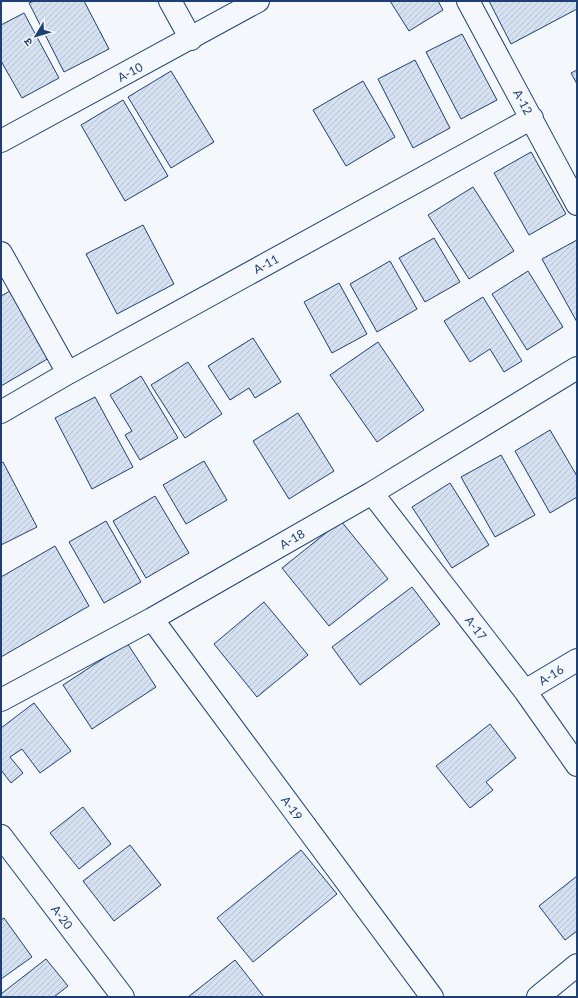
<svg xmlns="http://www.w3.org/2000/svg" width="578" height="998" font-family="Lato,'Noto Sans Devanagari',sans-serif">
<defs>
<pattern id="building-hatch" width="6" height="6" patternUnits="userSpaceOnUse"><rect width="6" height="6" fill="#d5e0f0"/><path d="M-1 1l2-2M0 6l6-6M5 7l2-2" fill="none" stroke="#b6c1d1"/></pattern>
</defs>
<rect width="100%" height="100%" fill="#f4f7fb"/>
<!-- building -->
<path fill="url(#building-hatch)" stroke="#1d3f73" d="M34,1H84L109,49L64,72L29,3Z
M390,1H438L443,10L409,31Z
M489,1H577V9L511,44Z
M24,13L59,78L22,98L1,61V25Z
M462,34L497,100L461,119L426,52Z
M415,60L450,128L413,148L378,79Z
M577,70V84L571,73Z
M171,71L214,142L171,168L128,97Z
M363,81L395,137L346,166L313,110Z
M123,100L168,176L125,201L81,125Z
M531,152L566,214L529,235L494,173Z
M473,187L514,251L469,279L428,215Z
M143,225L174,284L117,314L86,254Z
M434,238L460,282L425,302L399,258Z
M577,240V322L542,259Z
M390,261L417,309L377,332L350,284Z
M528,271L563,327L527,350L492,294Z
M339,283L367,334L332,353L304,302Z
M10,291L49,358L1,386V296Z
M483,297L522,361L504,372L490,349L470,362L444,321Z
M253,338L281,382L255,398L249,388L230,400L208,366Z
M378,342L424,410L377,442L330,375Z
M188,362L222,414L185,438L151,385Z
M141,376L178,438L140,460L125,435L132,431L110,395Z
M95,397L133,467L92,489L55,418Z
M298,413L334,471L289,499L253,441Z
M550,430L577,476V497L550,513L515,451Z
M501,455L535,515L495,537L461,477Z
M204,461L227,500L186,524L163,485Z
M3,462L37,527L1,545V463Z
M450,483L489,545L452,568L412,507Z
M155,496L189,553L146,578L113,521Z
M106,521L141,582L104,603L69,542Z
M341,521L388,579L329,626L282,568Z
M55,546L89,606L1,657V577Z
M412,587L440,624L360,685L332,647Z
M264,602L308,655L257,697L214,644Z
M127,643L156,687L92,729L63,685Z
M34,703L71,751L40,773L22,749L10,757L23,773L11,783L1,770V728Z
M490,724L516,758L486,782L493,790L470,808L436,766Z
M83,807L111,844L79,869L50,833Z
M130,845L161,885L114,921L83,881Z
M301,850L337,894L253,962L217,918Z
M577,876V931L565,940L539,906Z
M4,918L32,957L1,979V920Z
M46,959L68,986L54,997H1V994Z
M235,960L264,997H188Z"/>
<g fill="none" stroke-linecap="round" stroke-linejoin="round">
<!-- minor casing -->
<g stroke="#1d3f73" stroke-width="24">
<path id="minor" d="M170,1L191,39
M468,1L577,204
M1,141L258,1
M1,253L68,373
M1,412L68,373L532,118
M372,493L525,691L577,765
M152,619L432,997
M525,691L577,660
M1,700L152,619L372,493L577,368
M1,836L123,997
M538,997L577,965"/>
</g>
<!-- minor -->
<use href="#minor" stroke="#f4f7fb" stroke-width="22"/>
</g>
<g text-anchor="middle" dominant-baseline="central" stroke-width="3" stroke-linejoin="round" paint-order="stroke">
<!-- street labels -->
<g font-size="12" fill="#1d3f73" stroke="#f4f7fb">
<text transform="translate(130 72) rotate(-28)">A-10</text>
<text transform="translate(523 102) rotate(61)">A-12</text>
<text transform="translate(266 264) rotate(-29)">A-11</text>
<text transform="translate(292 539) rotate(-30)">A-18</text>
<text transform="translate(476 628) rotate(52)">A-17</text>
<text transform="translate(551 675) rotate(-31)">A-16</text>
<text transform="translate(292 808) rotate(54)">A-19</text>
<text transform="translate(62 917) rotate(53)">A-20</text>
</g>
</g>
<!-- border -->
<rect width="578" height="998" fill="none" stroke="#1d3f73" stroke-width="4"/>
<!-- north arrow -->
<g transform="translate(36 36) rotate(232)" stroke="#f4f7fb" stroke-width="3" paint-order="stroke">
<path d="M0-3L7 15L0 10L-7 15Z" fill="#1d3f73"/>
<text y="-6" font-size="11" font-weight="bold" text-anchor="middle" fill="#1d3f73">उ</text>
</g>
</svg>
